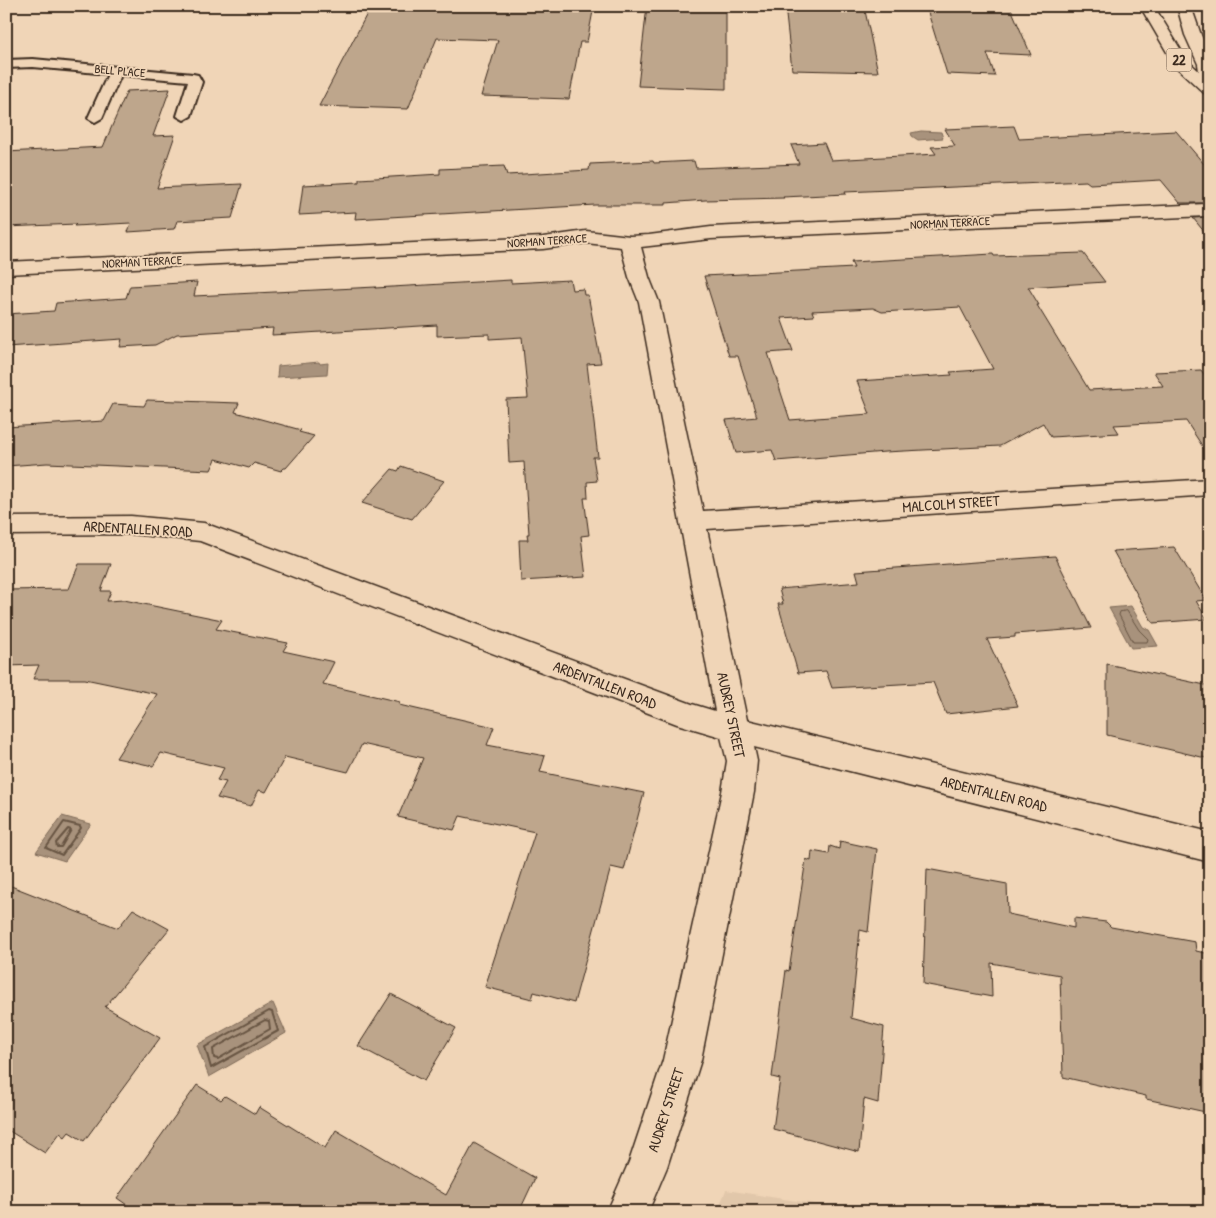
<svg xmlns="http://www.w3.org/2000/svg" width="1216" height="1218" font-family="'Patrick Hand',sans-serif">
	<style>
		.built { fill: #e1c7aa }
		.water { fill: #a8927b; stroke: #7c6856 }
		.lines { fill: none; stroke-linecap: round; stroke-linejoin: round }
		.shore-far1 { stroke: #675443; stroke-width: 1 }
		.shore { stroke: #675443; stroke-width: 2 }
		.building { fill: #bea68c; stroke: #3b2a1e; fill-rule: evenodd }
		.service-casing { stroke: #3b2a1e; stroke-width: 4 }
		.minor-casing { stroke: #3b2a1e; stroke-width: 3 }
		.primary-casing { stroke: #3b2a1e; stroke-width: 3 }
		.service { fill: #f0d5b7; fill-rule: evenodd }
		.minor { fill: #f0d5b7; fill-rule: evenodd }
		.primary { fill: #f0d5b7; fill-rule: evenodd }
		.labels { text-anchor: middle; stroke-width: 4; stroke-linejoin: round; paint-order: stroke }
		.far-street-label { font-size: 12px; fill: #3b2a1e; stroke: #f0d5b7 }
		.shield { fill: #f0d5b7; stroke: #715d4c; stroke-width: 1 }
		.shield-label { font-size: 14px; font-weight: bold; fill: #3b2a1e }
		.street-label { font-size: 15px; fill: #3b2a1e; stroke: #f0d5b7 }
	</style>
	<rect width="100%" height="100%" fill="#f0d5b7"/>
	<filter id="ink" filterUnits="userSpaceOnUse"><feTurbulence type="fractalNoise" baseFrequency=".02" numOctaves="2"/><feDisplacementMap in="SourceGraphic" scale="10" xChannelSelector="R" yChannelSelector="G"/><feConvolveMatrix kernelMatrix="1 2 1 2 8 2 1 2 1" color-interpolation-filters="sRGB"/></filter>
	<g filter="url(#ink)">
		<!-- built -->
		<path class="built" d="M 726,1190 L 868,1212 L 717,1212 Z"/>
		<!-- water -->
		<g class="water">
			<path d="M 921,131 L 941,132 L 943,138 L 918,140 L 912,136 L 911,133 Z"/>
			<path d="M 319,362 L 320,364 L 328,363 L 327,374 L 277,377 L 278,366 Z"/>
			<path d="M 1131,606 L 1143,627 L 1149,630 L 1158,646 L 1131,648 L 1109,608 Z"/>
			<path d="M 62,816 L 91,824 L 65,861 L 36,852 Z"/>
			<path d="M 273,1003 L 286,1033 L 209,1077 L 197,1045 Z"/>
		</g>
		<g class="lines">
			<!-- shore-far1 -->
			<path class="shore-far1" d="M 1127,611 L 1139,630 L 1148,639 L 1147,642 L 1133,642 L 1119,615 L 1120,612 Z"/>
			<!-- shore -->
			<g class="shore">
				<path d="M 64,822 L 80,826 L 81,828 L 62,855 L 46,848 Z"/>
				<path d="M 68,829 L 71,830 L 61,847 L 57,847 L 56,843 Z"/>
				<path d="M 269,1011 L 272,1012 L 278,1031 L 211,1068 L 205,1047 Z"/>
				<path d="M 265,1020 L 269,1021 L 270,1029 L 218,1059 L 214,1058 L 213,1049 Z"/>
			</g>
		</g>
		<!-- building -->
		<g class="building">
			<path d="M 371,6 L 594,6 L 587,42 L 580,42 L 569,99 L 481,96 L 498,40 L 437,38 L 408,109 L 319,106 Z"/>
			<path d="M 647,6 L 726,6 L 726,89 L 638,86 Z"/>
			<path d="M 785,6 L 864,6 L 878,72 L 792,70 Z"/>
			<path d="M 926,6 L 1010,6 L 1031,55 L 987,53 L 995,76 L 947,74 Z"/>
			<path d="M 170,89 L 153,136 L 175,135 L 157,188 L 242,184 L 232,218 L 177,221 L 174,229 L 128,232 L 131,223 L 74,226 L 76,224 L 6,227 L 6,152 L 103,147 L 127,91 Z"/>
			<path d="M 1014,126 L 1019,139 L 1176,131 L 1210,171 L 1210,203 L 1180,203 L 1161,180 L 1090,184 L 1086,181 L 845,192 L 846,194 L 783,197 L 784,198 L 705,200 L 666,203 L 666,205 L 595,205 L 355,219 L 356,212 L 299,215 L 303,185 L 359,182 L 359,179 L 440,174 L 440,169 L 504,166 L 507,175 L 589,170 L 590,164 L 653,161 L 654,163 L 694,161 L 696,168 L 799,164 L 791,145 L 824,143 L 831,160 L 936,154 L 931,147 L 955,146 L 945,129 Z"/>
			<path d="M 1210,217 L 1210,239 L 1193,218 Z"/>
			<path d="M 1083,253 L 1105,282 L 1028,287 L 1039,305 L 1037,305 L 1089,390 L 1163,386 L 1154,372 L 1201,370 L 1210,382 L 1210,458 L 1186,421 L 1114,425 L 1119,433 L 1051,437 L 1043,423 L 1000,446 L 885,452 L 776,461 L 772,450 L 736,453 L 726,420 L 757,417 L 738,356 L 729,356 L 704,276 L 854,268 L 851,262 L 993,254 L 994,256 ZM 960,307 L 993,369 L 950,372 L 952,375 L 857,381 L 870,414 L 790,420 L 768,353 L 793,351 L 781,318 L 814,316 L 812,311 L 873,308 L 882,312 Z"/>
			<path d="M 511,280 L 511,283 L 570,280 L 572,290 L 583,289 L 584,295 L 588,295 L 601,363 L 587,364 L 598,457 L 593,457 L 597,481 L 587,482 L 588,498 L 584,498 L 589,535 L 581,536 L 586,577 L 521,581 L 519,540 L 528,540 L 527,534 L 529,534 L 524,462 L 509,463 L 506,399 L 528,398 L 522,337 L 489,339 L 489,334 L 437,336 L 437,325 L 272,335 L 273,328 L 177,334 L 155,345 L 120,347 L 122,339 L 6,347 L 6,314 L 54,311 L 56,303 L 126,298 L 130,286 L 197,282 L 194,296 L 376,287 L 375,288 Z"/>
			<path d="M 147,400 L 239,403 L 235,412 L 301,430 L 299,432 L 314,436 L 286,468 L 284,468 L 281,471 L 254,463 L 249,468 L 216,459 L 211,470 L 47,463 L 6,466 L 6,427 L 104,421 L 113,404 L 144,406 Z"/>
			<path d="M 401,466 L 444,481 L 412,519 L 362,503 L 392,469 L 398,471 Z"/>
			<path d="M 1174,547 L 1206,600 L 1196,601 L 1207,619 L 1153,623 L 1113,551 Z"/>
			<path d="M 1055,556 L 1091,628 L 1015,634 L 1015,637 L 987,639 L 1018,706 L 946,714 L 933,682 L 832,688 L 826,671 L 798,673 L 778,604 L 783,604 L 779,589 L 859,582 L 856,571 Z"/>
			<path d="M 79,564 L 111,564 L 101,591 L 111,591 L 107,601 L 124,600 L 222,620 L 216,629 L 288,643 L 283,651 L 334,662 L 323,684 L 400,702 L 399,705 L 494,727 L 487,745 L 545,756 L 540,772 L 644,793 L 624,870 L 611,867 L 574,1003 L 534,992 L 532,999 L 485,987 L 535,832 L 460,816 L 454,830 L 398,817 L 423,758 L 362,744 L 348,772 L 285,757 L 266,792 L 259,790 L 251,806 L 217,798 L 226,782 L 217,780 L 224,768 L 161,753 L 153,766 L 116,758 L 157,694 L 85,679 L 33,679 L 39,665 L 6,666 L 6,590 L 69,589 Z"/>
			<path d="M 1107,664 L 1210,686 L 1210,759 L 1107,735 Z"/>
			<path d="M 840,841 L 877,849 L 868,932 L 860,930 L 851,1018 L 884,1027 L 878,1103 L 864,1099 L 859,1152 L 773,1129 L 780,1079 L 772,1077 L 786,970 L 789,971 L 806,859 L 811,861 L 812,851 L 829,854 L 830,846 L 839,849 Z"/>
			<path d="M 927,869 L 1007,884 L 1008,914 L 1074,928 L 1074,918 L 1106,922 L 1111,927 L 1195,942 L 1196,951 L 1210,954 L 1210,1113 L 1146,1099 L 1146,1096 L 1063,1077 L 1060,975 L 991,963 L 992,997 L 923,984 Z"/>
			<path d="M 6,884 L 118,928 L 133,909 L 169,929 L 105,1007 L 160,1038 L 84,1141 L 69,1132 L 65,1137 L 60,1133 L 45,1153 L 6,1129 Z"/>
			<path d="M 391,994 L 456,1028 L 424,1081 L 358,1046 Z"/>
			<path d="M 197,1085 L 221,1100 L 225,1096 L 255,1114 L 259,1107 L 325,1148 L 336,1130 L 446,1195 L 474,1143 L 535,1178 L 519,1212 L 137,1212 L 117,1198 Z"/>
		</g>
		<g class="lines">
			<!-- service casing -->
			<g class="service-casing">
				<path id="service" d="M 33,59 L 193,74 L 198,75 L 202,82 L 191,116 L 184,120 L 177,116 L 188,81 L 121,75 L 102,118 L 95,122 L 88,118 L 108,74 L 33,67 L 6,68 L 6,60 Z"/>
			</g>
			<!-- minor casing -->
			<g class="minor-casing">
				<path id="minor" d="M 1206,204 L 1210,205 L 1210,215 L 1206,216 L 711,239 L 641,247 L 649,277 L 659,302 L 703,511 L 1210,479 L 1210,495 L 707,529 L 747,720 L 1210,832 L 1210,862 L 754,747 L 757,761 L 754,792 L 701,1060 L 667,1167 L 648,1212 L 607,1212 L 629,1162 L 663,1060 L 722,792 L 727,761 L 721,737 L 677,724 L 200,541 L 131,534 L 6,535 L 6,517 L 131,516 L 204,523 L 692,704 L 715,711 L 639,302 L 629,277 L 621,247 L 586,243 L 543,249 L 6,274 L 6,262 L 543,237 L 586,231 L 630,236 L 649,235 L 711,227 Z"/>
			</g>
			<!-- primary casing -->
			<g class="primary-casing">
				<path id="primary" d="M 1140,6 L 1154,6 L 1187,60 L 1199,71 L 1198,64 L 1185,35 L 1177,6 L 1191,6 L 1201,35 L 1210,55 L 1210,95 L 1204,93 L 1175,66 Z"/>
			</g>
			<!-- service -->
			<use href="#service" class="service"/>
			<!-- minor -->
			<use href="#minor" class="minor"/>
			<!-- primary -->
			<use href="#primary" class="primary"/>
		</g>
	</g>
	<g class="labels">
		<!-- far-street labels -->
		<g class="far-street-label">
			<text transform="translate(120 71) rotate(5)" y="4">BELL PLACE</text>
			<text transform="translate(950 223) rotate(-3)" y="4">NORMAN TERRACE</text>
			<text transform="translate(547 241) rotate(-4)" y="4">NORMAN TERRACE</text>
			<text transform="translate(142 262) rotate(-3)" y="4">NORMAN TERRACE</text>
		</g>
		<!-- shield labels -->
		<rect class="shield" x="1166.5" y="48.5" width="25" height="23" rx="4"/>
		<g class="shield-label">
			<text x="1179" y="65">22</text>
		</g>
		<!-- street labels -->
		<g class="street-label">
			<text transform="translate(951 504) rotate(-4)" y="5">MALCOLM STREET</text>
			<text transform="translate(138 529) rotate(3)" y="5">ARDENTALLEN ROAD</text>
			<text transform="translate(605 685) rotate(21)" y="5">ARDENTALLEN ROAD</text>
			<text transform="translate(731 715) rotate(78)" y="5">AUDREY STREET</text>
			<text transform="translate(994 794) rotate(14)" y="5">ARDENTALLEN ROAD</text>
			<text transform="translate(666 1110) rotate(-72)" y="5">AUDREY STREET</text>
		</g>
	</g>
	<!-- margin -->
	<rect width="1216" height="1218" fill="none" stroke="#f0d5b7" stroke-width="25"/>
	<rect x="12" y="12" width="1191" height="1193" fill="none" stroke="#3b2a1e" stroke-width="2" filter="url(#ink)"/>
</svg>
